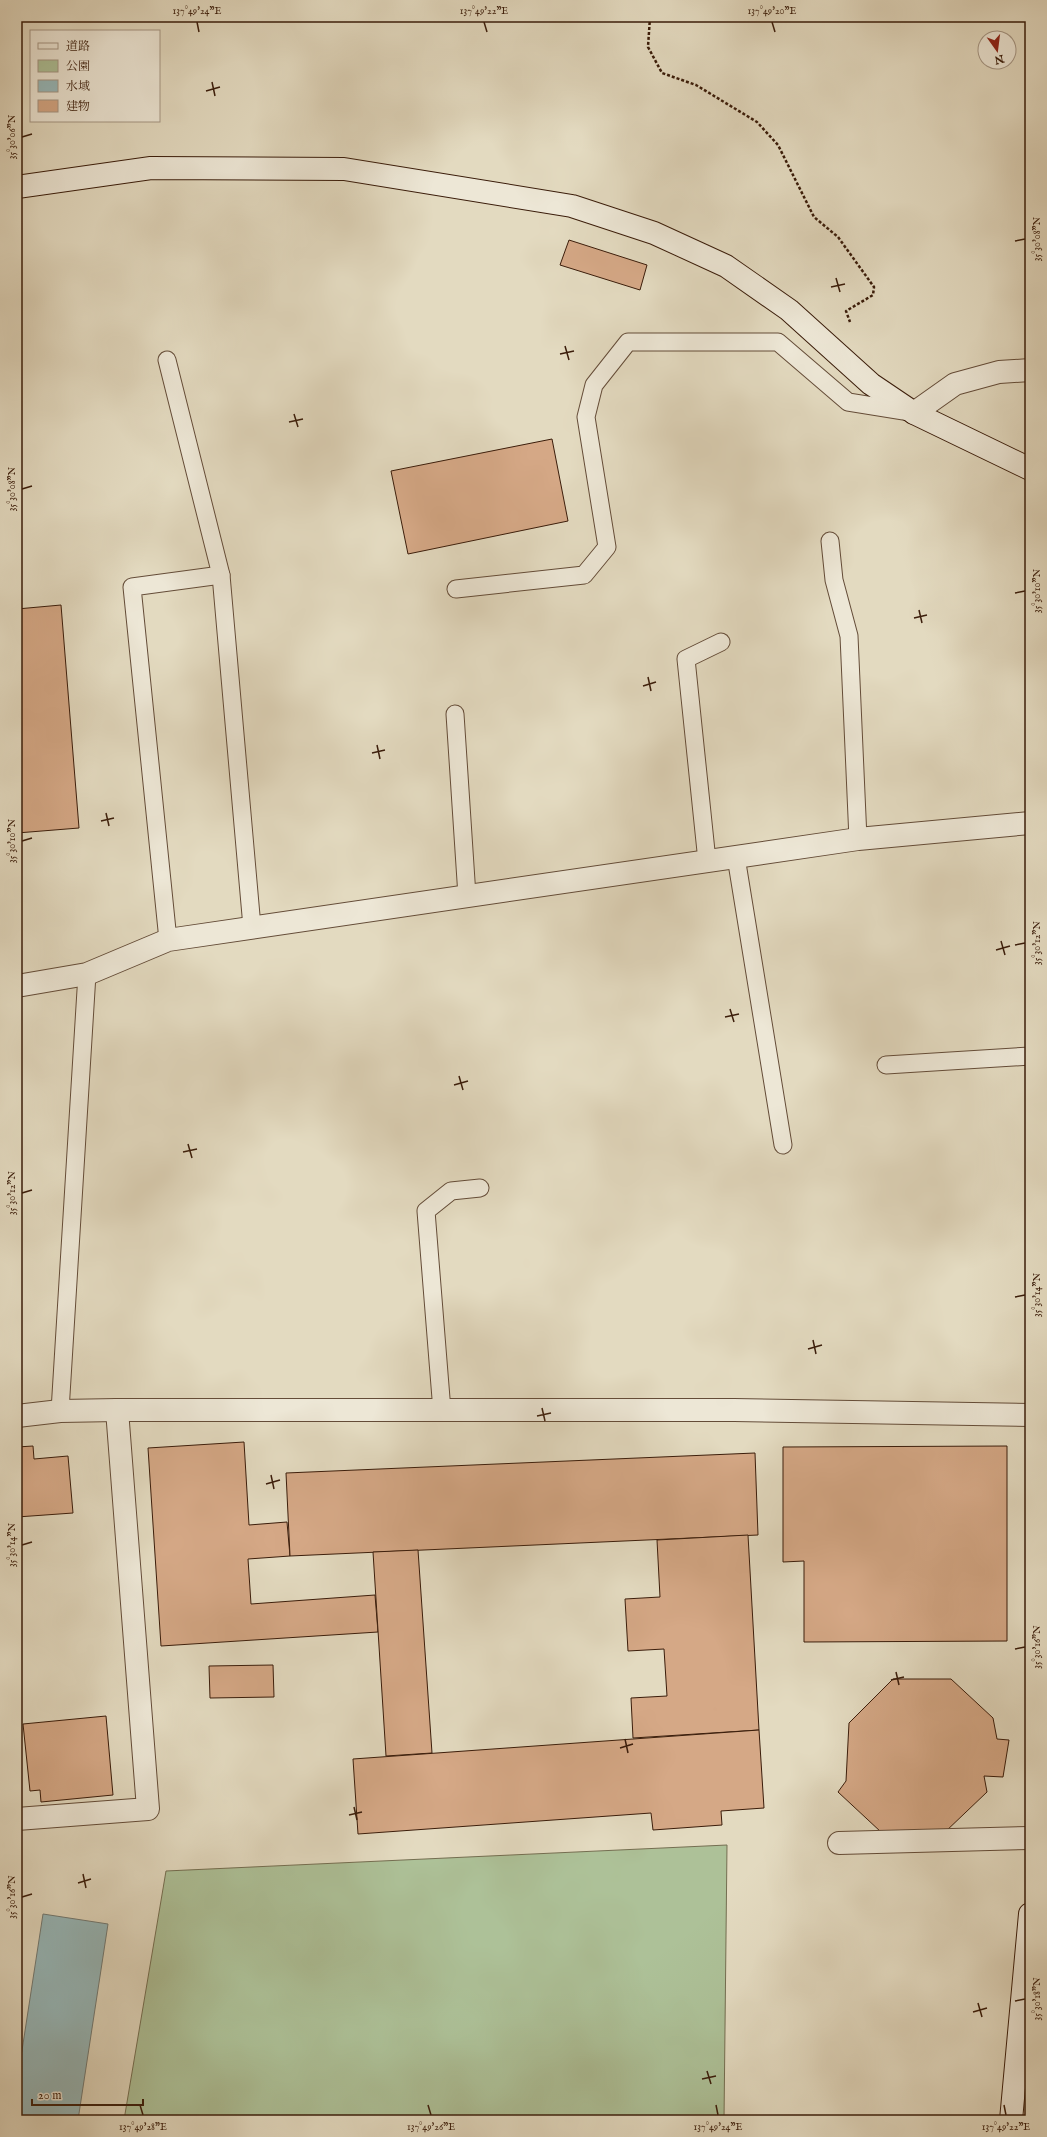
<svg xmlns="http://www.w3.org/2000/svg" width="1047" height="2137" font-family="'IM FELL English','Noto Serif JP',serif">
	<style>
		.green { fill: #adc198; stroke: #746e51 }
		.water { fill: #97b9bb; stroke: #727a74 }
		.building { fill: #d5a886; stroke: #3a1c0a }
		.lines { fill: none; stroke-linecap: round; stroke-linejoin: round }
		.lane-casing { stroke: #644c38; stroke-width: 19 }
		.street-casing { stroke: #644c38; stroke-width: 24 }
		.secondary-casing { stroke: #3a1c0a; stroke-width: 24 }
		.path { stroke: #3a1c0a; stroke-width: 2.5; stroke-dasharray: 3 2; stroke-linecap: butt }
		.lane { stroke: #ede7d6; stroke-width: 17 }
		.street { stroke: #ede7d6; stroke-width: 22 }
		.secondary { stroke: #ede7d6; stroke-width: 22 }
		.ticks { fill: none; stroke: #3a1c0a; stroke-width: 1.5 }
		.neatline { fill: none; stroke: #3a1c0a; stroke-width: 1.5 }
		.ticks-label { font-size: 10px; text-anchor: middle; fill: #3a1c0a }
	</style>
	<rect width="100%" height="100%" fill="#e3dac0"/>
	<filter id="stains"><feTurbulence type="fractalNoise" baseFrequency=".005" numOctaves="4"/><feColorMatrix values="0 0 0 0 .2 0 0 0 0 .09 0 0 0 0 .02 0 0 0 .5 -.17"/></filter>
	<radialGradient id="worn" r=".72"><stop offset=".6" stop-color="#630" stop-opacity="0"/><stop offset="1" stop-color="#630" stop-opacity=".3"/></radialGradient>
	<!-- green -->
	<path class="green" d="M 727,1845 L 724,2120 L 124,2120 L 166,1871 Z"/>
	<!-- water -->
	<path class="water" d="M 43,1914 L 108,1924 L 78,2120 L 17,2120 L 17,2083 Z"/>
	<!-- building -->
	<g class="building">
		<path d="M 569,240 L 647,265 L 640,290 L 560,265 Z"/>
		<path d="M 552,439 L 568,521 L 408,554 L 391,471 Z"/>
		<path d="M 61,605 L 79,828 L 17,833 L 17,609 Z"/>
		<path d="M 244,1442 L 249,1525 L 287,1522 L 290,1556 L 248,1559 L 251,1604 L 375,1595 L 378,1632 L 161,1646 L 148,1448 Z"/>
		<path d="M 33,1446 L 34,1459 L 68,1456 L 73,1513 L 17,1517 L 17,1447 Z"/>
		<path d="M 1007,1446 L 1007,1641 L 804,1642 L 804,1561 L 783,1562 L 783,1447 Z"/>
		<path d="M 755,1453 L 758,1535 L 290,1556 L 286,1473 Z"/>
		<path d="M 748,1535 L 759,1730 L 633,1738 L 631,1698 L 667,1696 L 664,1649 L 628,1651 L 625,1599 L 660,1597 L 657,1540 Z"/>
		<path d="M 418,1550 L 432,1753 L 386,1756 L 373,1552 Z"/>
		<path d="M 273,1665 L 274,1697 L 210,1698 L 209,1666 Z"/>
		<path d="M 893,1679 L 951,1679 L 993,1718 L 997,1739 L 1009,1740 L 1003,1777 L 984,1776 L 987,1792 L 944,1833 L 881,1832 L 838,1792 L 846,1781 L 849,1723 Z"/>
		<path d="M 106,1716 L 113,1795 L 41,1802 L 40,1790 L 30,1791 L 23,1724 Z"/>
		<path d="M 759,1730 L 764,1808 L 721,1811 L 722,1825 L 653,1830 L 651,1813 L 358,1834 L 353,1759 Z"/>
	</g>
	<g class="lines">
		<!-- lane casing -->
		<g class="lane-casing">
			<g id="lane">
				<path d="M 167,360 L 221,575 L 252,927"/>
				<path d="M 830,541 L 834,580 L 849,636 L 858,839"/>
				<path d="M 456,589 L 584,575 L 607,547 L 586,417 L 594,385 L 628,342 L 778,342 L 848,402 L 910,412"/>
				<path d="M 455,714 L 467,896"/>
				<path d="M 736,857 L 783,1145"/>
				<path d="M 707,861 L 686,659 L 721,642"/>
				<path d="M 168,940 L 132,587 L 221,575"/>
				<path d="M 886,1065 L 1030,1056"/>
				<path d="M 60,1411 L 87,974"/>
				<path d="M 442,1411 L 426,1211 L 451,1191 L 480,1188"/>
			</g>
		</g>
		<!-- street casing -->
		<g class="street-casing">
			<g id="street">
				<path d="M 914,413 L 955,384 L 999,372 L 1030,370"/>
				<path d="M 17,986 L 87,974 L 168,940 L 858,839 L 1030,823"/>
				<path d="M 17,1416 L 60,1411 L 117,1410 L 734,1410 L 1030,1415"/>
				<path d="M 17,1819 L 148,1809 L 117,1410"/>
				<path d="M 839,1843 L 1030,1838"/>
			</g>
		</g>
		<!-- secondary casing -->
		<g class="secondary-casing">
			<g id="secondary">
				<path d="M 17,187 L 151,168 L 344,169 L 572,206 L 654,233 L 726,266 L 789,310 L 871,384 L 914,413 L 1030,469"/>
				<path d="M 1011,2120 L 1030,1914"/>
			</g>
		</g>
		<!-- path -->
		<path class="path" d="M 650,17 L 648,47 L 662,73 L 696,85 L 757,122 L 778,145 L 814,217 L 838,237 L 874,287 L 873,295 L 846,311 L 850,322"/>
		<!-- lane -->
		<use href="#lane" class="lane"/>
		<!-- street -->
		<use href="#street" class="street"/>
		<!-- secondary -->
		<use href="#secondary" class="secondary"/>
	</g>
	<!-- ticks -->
	<path class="ticks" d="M 197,22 L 199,32M 484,22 L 487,32M 772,22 L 775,32M 212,82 L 215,96M 206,91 L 220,87M 22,137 L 32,134M 1015,241 L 1025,239M 836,278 L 840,292M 831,287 L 845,284M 565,346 L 569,360M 560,354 L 574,351M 294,414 L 298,427M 289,422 L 303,419M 22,489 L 32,486M 1015,593 L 1025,591M 919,610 L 922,623M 914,618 L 927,615M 648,677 L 651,691M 643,686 L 656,682M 377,745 L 380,759M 372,753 L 385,750M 106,813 L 109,826M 101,821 L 114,818M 22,841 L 32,838M 1001,941 L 1005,955M 1015,945 L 1025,943M 996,950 L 1010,946M 730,1009 L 734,1022M 725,1017 L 739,1014M 459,1076 L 463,1090M 454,1085 L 468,1081M 188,1144 L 192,1158M 183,1152 L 197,1149M 22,1193 L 32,1190M 1015,1297 L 1025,1295M 813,1340 L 816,1354M 808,1349 L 822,1345M 542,1408 L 545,1421M 537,1416 L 551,1413M 271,1475 L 274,1489M 266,1484 L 280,1480M 22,1545 L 32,1542M 1015,1649 L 1025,1647M 896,1672 L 899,1685M 891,1680 L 904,1677M 625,1739 L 628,1753M 620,1748 L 633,1744M 354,1807 L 357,1820M 349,1815 L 362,1812M 83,1874 L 86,1888M 78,1883 L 91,1879M 22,1897 L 32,1894M 1015,2001 L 1025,1999M 978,2003 L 982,2017M 973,2012 L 987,2008M 707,2071 L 711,2084M 702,2079 L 716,2076M 140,2105 L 143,2115M 428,2105 L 431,2115M 716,2105 L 718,2115M 1004,2105 L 1006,2115"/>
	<!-- margin -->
	<rect width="1047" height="2137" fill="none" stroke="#e3dac0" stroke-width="44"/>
	<!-- legend -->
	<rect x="30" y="30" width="130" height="92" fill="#ede7d6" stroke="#a59684"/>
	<rect x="38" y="43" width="20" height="6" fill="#ede7d6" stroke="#a59684"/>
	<text x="66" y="50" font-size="12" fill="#3a1c0a">道路</text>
	<rect x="38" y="60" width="20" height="12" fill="#adc198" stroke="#a59684"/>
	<text x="66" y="70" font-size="12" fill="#3a1c0a">公園</text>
	<rect x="38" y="80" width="20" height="12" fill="#97b9bb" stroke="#a59684"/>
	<text x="66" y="90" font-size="12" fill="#3a1c0a">水域</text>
	<rect x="38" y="100" width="20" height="12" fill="#d5a886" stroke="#a59684"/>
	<text x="66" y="110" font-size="12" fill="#3a1c0a">建物</text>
	<!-- north arrow -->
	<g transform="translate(997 50) rotate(166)"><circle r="19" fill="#ede7d6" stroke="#a59684"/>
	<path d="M0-3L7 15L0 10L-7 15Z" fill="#8f2418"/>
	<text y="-6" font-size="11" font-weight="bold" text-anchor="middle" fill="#3a1c0a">N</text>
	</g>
	<!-- scale -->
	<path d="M32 2099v6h111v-6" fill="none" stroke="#3a1c0a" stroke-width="2"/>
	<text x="38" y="2099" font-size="12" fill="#3a1c0a" stroke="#ede7d6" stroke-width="3" paint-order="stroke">20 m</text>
	<rect x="22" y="22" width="1003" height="2093" class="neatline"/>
	<g class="ticks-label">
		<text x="197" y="14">137°49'24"E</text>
		<text x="484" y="14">137°49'22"E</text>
		<text x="772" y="14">137°49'20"E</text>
		<text transform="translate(11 137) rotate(-90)" y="4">35°30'06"N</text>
		<text transform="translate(1036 239) rotate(-90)" y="4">35°30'08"N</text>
		<text transform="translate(11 489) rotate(-90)" y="4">35°30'08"N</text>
		<text transform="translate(1036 591) rotate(-90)" y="4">35°30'10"N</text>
		<text transform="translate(11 841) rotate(-90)" y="4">35°30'10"N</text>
		<text transform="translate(1036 943) rotate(-90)" y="4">35°30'12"N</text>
		<text transform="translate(11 1193) rotate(-90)" y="4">35°30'12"N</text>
		<text transform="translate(1036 1295) rotate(-90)" y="4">35°30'14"N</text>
		<text transform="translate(11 1545) rotate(-90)" y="4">35°30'14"N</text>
		<text transform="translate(1036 1647) rotate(-90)" y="4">35°30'16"N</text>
		<text transform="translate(11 1897) rotate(-90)" y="4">35°30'16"N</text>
		<text transform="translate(1036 1999) rotate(-90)" y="4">35°30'18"N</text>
		<text x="143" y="2130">137°49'28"E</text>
		<text x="431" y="2130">137°49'26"E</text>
		<text x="718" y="2130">137°49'24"E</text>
		<text x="1006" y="2130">137°49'22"E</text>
	</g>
	<rect width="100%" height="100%" filter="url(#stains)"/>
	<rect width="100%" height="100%" fill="url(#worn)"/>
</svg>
